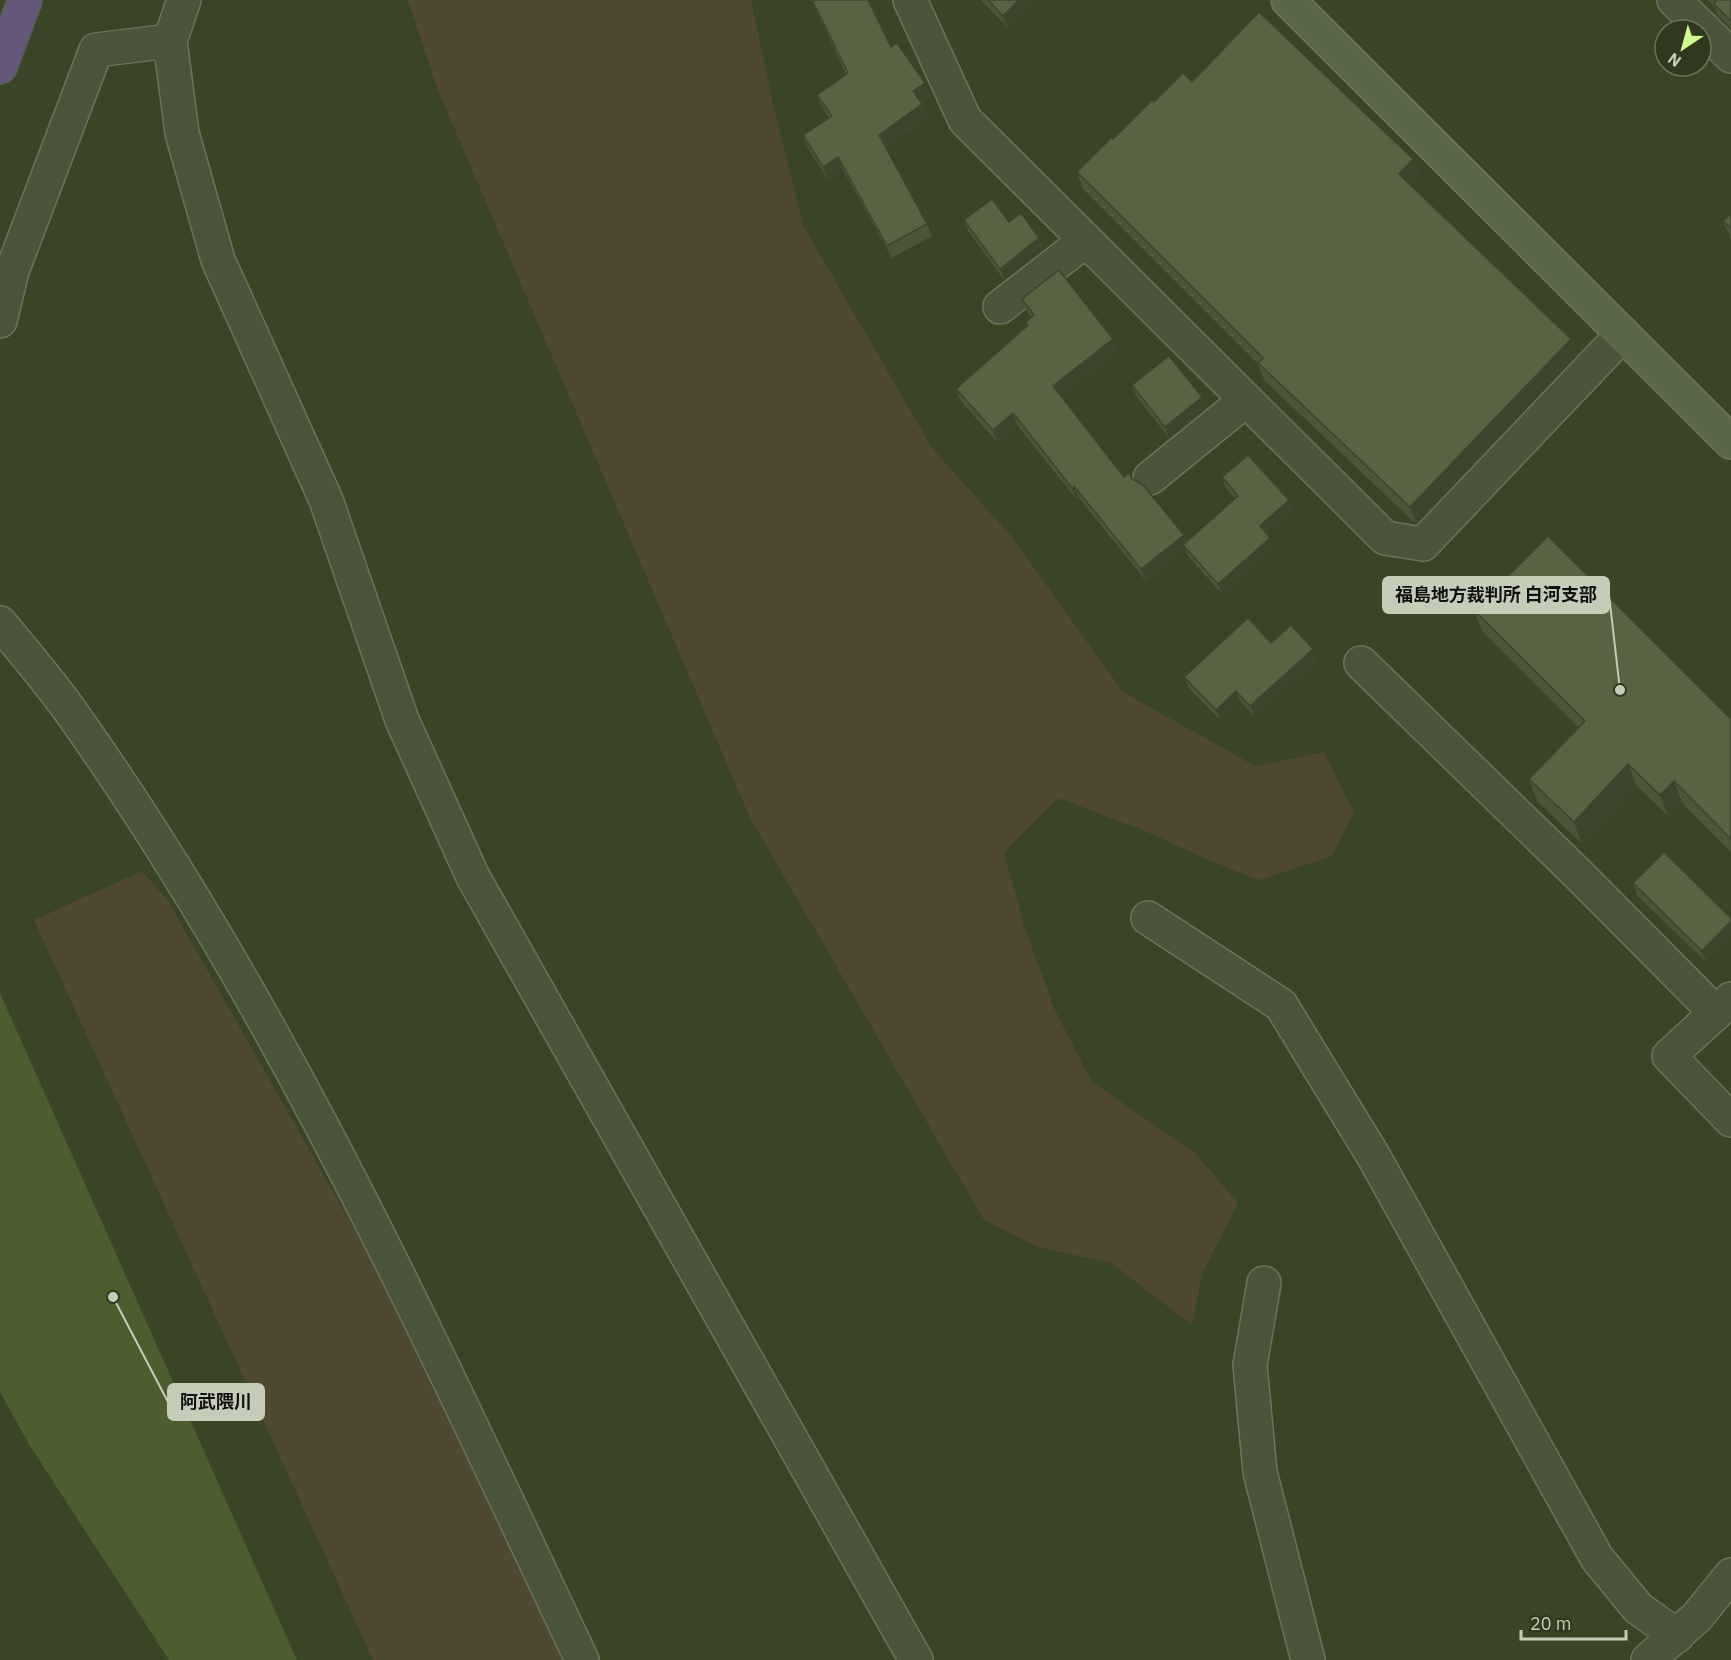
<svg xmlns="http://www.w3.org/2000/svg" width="1731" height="1660" font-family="'IBM Plex Sans','Noto Sans JP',sans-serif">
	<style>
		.green { fill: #504832 }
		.water { fill: #4c5d2e }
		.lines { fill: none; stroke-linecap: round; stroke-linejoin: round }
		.street-casing { stroke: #6b745d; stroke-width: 36 }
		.secondary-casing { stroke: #6b745d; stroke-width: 36 }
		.highway-casing { stroke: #586149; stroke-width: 36 }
		.street { stroke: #4b543c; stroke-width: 33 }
		.secondary { stroke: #5b674a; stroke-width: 33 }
		.highway { stroke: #65587a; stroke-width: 33 }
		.wall { fill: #4c553a }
		.shaded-wall { fill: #3e452f }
		.building { fill: #586343; stroke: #3e452f; stroke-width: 1.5 }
		.leader { fill: none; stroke: #c5cdb9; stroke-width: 2 }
		.callout-dot { fill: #c5cdb9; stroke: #303920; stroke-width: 2 }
		.callout { fill: #c5cdb9; stroke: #c5cdb9; stroke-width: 2 }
		.callout-label { font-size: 18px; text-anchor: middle; font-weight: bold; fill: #111 }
	</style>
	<rect width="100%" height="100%" fill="#3a4427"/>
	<!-- green -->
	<g class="green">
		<path d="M 408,0 L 751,0 L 773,104 L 803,225 L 932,448 L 1012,537 L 1123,692 L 1255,766 L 1324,752 L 1354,813 L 1332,856 L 1259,880 L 1206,859 L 1143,830 L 1058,798 L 1004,852 L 1024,925 L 1054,1008 L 1091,1081 L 1196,1154 L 1238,1203 L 1202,1274 L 1192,1325 L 1111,1263 L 1038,1247 L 984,1220 L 750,818 L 437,88 Z"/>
		<path d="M 142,871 L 167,899 L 401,1312 L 568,1660 L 373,1660 L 34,920 Z"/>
	</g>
	<!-- water -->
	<path class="water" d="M 0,993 L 297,1660 L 169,1660 L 30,1446 L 0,1392 Z"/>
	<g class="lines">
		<!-- street casing -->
		<g class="street-casing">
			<g id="street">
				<path d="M 184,0 L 170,41 L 182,133 L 218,260 L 326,500 L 402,720 L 473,877 L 916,1660"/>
				<path d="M 910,0 L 965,120 L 1385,538 L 1423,544 L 1623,334"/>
				<path d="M 1674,0 L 1731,56"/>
				<path d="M 1000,307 L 1085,241"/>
				<path d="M 0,321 L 12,271 L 96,50 L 170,41"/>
				<path d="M 1150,478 L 1246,400"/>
				<path d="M 0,623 C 24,652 49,681 71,712 C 280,1006 428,1335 582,1660"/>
				<path d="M 1361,663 L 1580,876 L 1716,1013"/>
				<path d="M 1148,918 L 1281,1005 L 1374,1157 L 1597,1558 L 1638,1608 L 1677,1636"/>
				<path d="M 1731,999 L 1669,1056 L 1731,1120"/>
				<path d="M 1264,1283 L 1250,1365 L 1260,1472 L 1308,1660"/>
				<path d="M 1648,1660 L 1697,1617 L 1731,1575"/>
			</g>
		</g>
		<!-- secondary casing -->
		<g class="secondary-casing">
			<path id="secondary" d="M 1288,0 L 1731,442"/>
		</g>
		<!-- highway casing -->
		<g class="highway-casing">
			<path id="highway" d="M 0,67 L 25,0"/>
		</g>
		<!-- street -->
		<use href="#street" class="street"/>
		<!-- secondary -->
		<use href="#secondary" class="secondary"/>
		<!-- highway -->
		<use href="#highway" class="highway"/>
	</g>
	<!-- wall -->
	<g class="wall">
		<path d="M 811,0 L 868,0 L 891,47 L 925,83 L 929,96 L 921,102 L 927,117 L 885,147 L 927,224 L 932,236 L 892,258 L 843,170 L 828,180 L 808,148 L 803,135 L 829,118 L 822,107 L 817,95 L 846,74 Z"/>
		<path d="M 981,0 L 1034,0 L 1007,27 Z"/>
		<path d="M 1708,0 L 1731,0 L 1731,28 L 1718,15 L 1715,7 Z"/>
		<path d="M 1192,82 L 1413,159 L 1419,176 L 1411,185 L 1571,339 L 1577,355 L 1416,524 L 1264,380 L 1258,364 L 1083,189 L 1077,172 L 1154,102 Z"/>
		<path d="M 1731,214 L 1731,240 L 1723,221 Z"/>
		<path d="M 964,220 L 1009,222 L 1039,238 L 1043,250 L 1004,280 L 968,231 Z"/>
		<path d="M 1022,299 L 1117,351 L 1060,395 L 1124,477 L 1132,479 L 1184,535 L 1187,542 L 1235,499 L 1225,487 L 1222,477 L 1293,510 L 1266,533 L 1270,538 L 1274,548 L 1222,594 L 1187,555 L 1185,549 L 1146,581 L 1078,497 L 1076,499 L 1017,425 L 997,442 L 960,400 L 956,389 L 1027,326 L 1026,322 L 1031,317 L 1026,310 Z"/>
		<path d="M 1132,385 L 1202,397 L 1206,408 L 1169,438 L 1136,396 Z"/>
		<path d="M 1474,610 L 1731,719 L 1731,852 L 1682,803 L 1668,816 L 1636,785 L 1581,843 L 1537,801 L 1529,779 L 1579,728 L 1482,631 Z"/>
		<path d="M 1271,643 L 1313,649 L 1317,660 L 1254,716 L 1240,701 L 1220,720 L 1188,687 L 1184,677 Z"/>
		<path d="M 1633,883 L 1731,918 L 1706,962 L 1637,895 Z"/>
	</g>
	<!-- shaded-wall -->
	<g class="shaded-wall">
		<path d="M 1019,0 L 1034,0 L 1007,27 L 1003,16 Z"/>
		<path d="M 925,83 L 929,96 L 918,104 L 913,91 Z"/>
		<path d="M 922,104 L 927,117 L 883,148 L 879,135 Z"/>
		<path d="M 838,157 L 843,170 L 828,180 L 823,167 Z"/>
		<path d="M 1413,159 L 1419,176 L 1405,191 L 1399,174 Z"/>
		<path d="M 1039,238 L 1043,250 L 1004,280 L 1000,269 Z"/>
		<path d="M 1113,339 L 1117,351 L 1057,397 L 1053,386 Z"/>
		<path d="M 1571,339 L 1577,355 L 1416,524 L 1410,507 Z"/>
		<path d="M 1202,397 L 1206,408 L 1169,438 L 1165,427 Z"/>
		<path d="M 1013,413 L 1017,425 L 997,442 L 993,430 Z"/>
		<path d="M 1074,486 L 1078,497 L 1076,499 L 1072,488 Z"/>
		<path d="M 1289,500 L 1293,510 L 1264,536 L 1260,526 Z"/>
		<path d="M 1184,535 L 1188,546 L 1183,545 L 1185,549 L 1146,581 L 1141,569 Z"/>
		<path d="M 1270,538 L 1274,548 L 1222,594 L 1218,584 Z"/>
		<path d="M 1313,649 L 1317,660 L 1254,716 L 1250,706 Z"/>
		<path d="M 1236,691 L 1240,701 L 1220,720 L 1216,710 Z"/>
		<path d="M 1628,764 L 1636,785 L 1581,843 L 1574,822 Z"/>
		<path d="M 1674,781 L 1682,803 L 1668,816 L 1660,795 Z"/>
		<path d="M 1731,921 L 1731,936 L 1706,962 L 1702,951 Z"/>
	</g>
	<!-- building -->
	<g class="building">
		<path d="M 812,0 L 868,0 L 891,47 L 897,43 L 925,83 L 913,91 L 922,104 L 879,135 L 927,224 L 887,246 L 838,157 L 823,167 L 803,135 L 832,116 L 817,95 L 848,73 Z"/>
		<path d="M 988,0 L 1019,0 L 1003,16 Z"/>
		<path d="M 1715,0 L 1731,0 L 1731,21 L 1714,4 L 1716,1 Z"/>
		<path d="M 1259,12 L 1413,159 L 1399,174 L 1571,339 L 1410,507 L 1258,363 L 1263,358 L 1077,172 L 1112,137 L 1113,139 L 1152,100 L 1154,102 L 1183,73 L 1192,82 Z"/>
		<path d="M 992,199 L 1009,222 L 1021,213 L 1039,238 L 1000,269 L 964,220 Z"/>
		<path d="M 1731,214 L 1731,228 L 1723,221 Z"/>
		<path d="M 1059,270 L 1113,339 L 1053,386 L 1124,477 L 1129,473 L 1132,479 L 1143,485 L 1184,535 L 1141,569 L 1074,486 L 1072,488 L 1013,413 L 993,430 L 956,389 L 1028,325 L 1026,322 L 1034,315 L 1022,299 Z"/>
		<path d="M 1169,356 L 1202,397 L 1165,427 L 1132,385 Z"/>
		<path d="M 1248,455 L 1289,500 L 1260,526 L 1270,538 L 1218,584 L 1183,545 L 1238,496 L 1222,477 Z"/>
		<path d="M 1548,536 L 1731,719 L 1731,839 L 1674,781 L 1660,795 L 1628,764 L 1574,822 L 1529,779 L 1585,721 L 1474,610 Z"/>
		<path d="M 1248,618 L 1271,643 L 1291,625 L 1313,649 L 1250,706 L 1236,691 L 1216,710 L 1184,677 Z"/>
		<path d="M 1664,852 L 1731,918 L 1731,921 L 1702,951 L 1633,883 Z"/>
	</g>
	<!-- callouts -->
	<path class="leader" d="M1620 690L1609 595M113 1297L168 1402"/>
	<g class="callout-dot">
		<circle cx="1620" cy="690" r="6"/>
		<circle cx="113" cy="1297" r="6"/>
	</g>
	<g class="callout">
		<rect x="1383" y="577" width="226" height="36" rx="6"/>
		<rect x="168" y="1384" width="96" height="36" rx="6"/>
	</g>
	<g class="callout-label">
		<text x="1496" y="601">福島地方裁判所 白河支部</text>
		<text x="216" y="1408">阿武隈川</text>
	</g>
	<!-- north arrow -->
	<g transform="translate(1683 48) rotate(216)"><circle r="28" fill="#303920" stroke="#6c745d" stroke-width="1.5"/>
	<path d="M0-4.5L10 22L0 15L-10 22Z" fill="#d1fa91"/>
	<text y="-9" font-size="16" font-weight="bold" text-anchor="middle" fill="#c5cdb9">N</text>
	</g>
	<!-- scale -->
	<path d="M1521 1630v9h105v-9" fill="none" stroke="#c5cdb9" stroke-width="3"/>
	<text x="1530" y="1630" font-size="18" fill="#c5cdb9" stroke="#303920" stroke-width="4.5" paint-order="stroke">20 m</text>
</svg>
